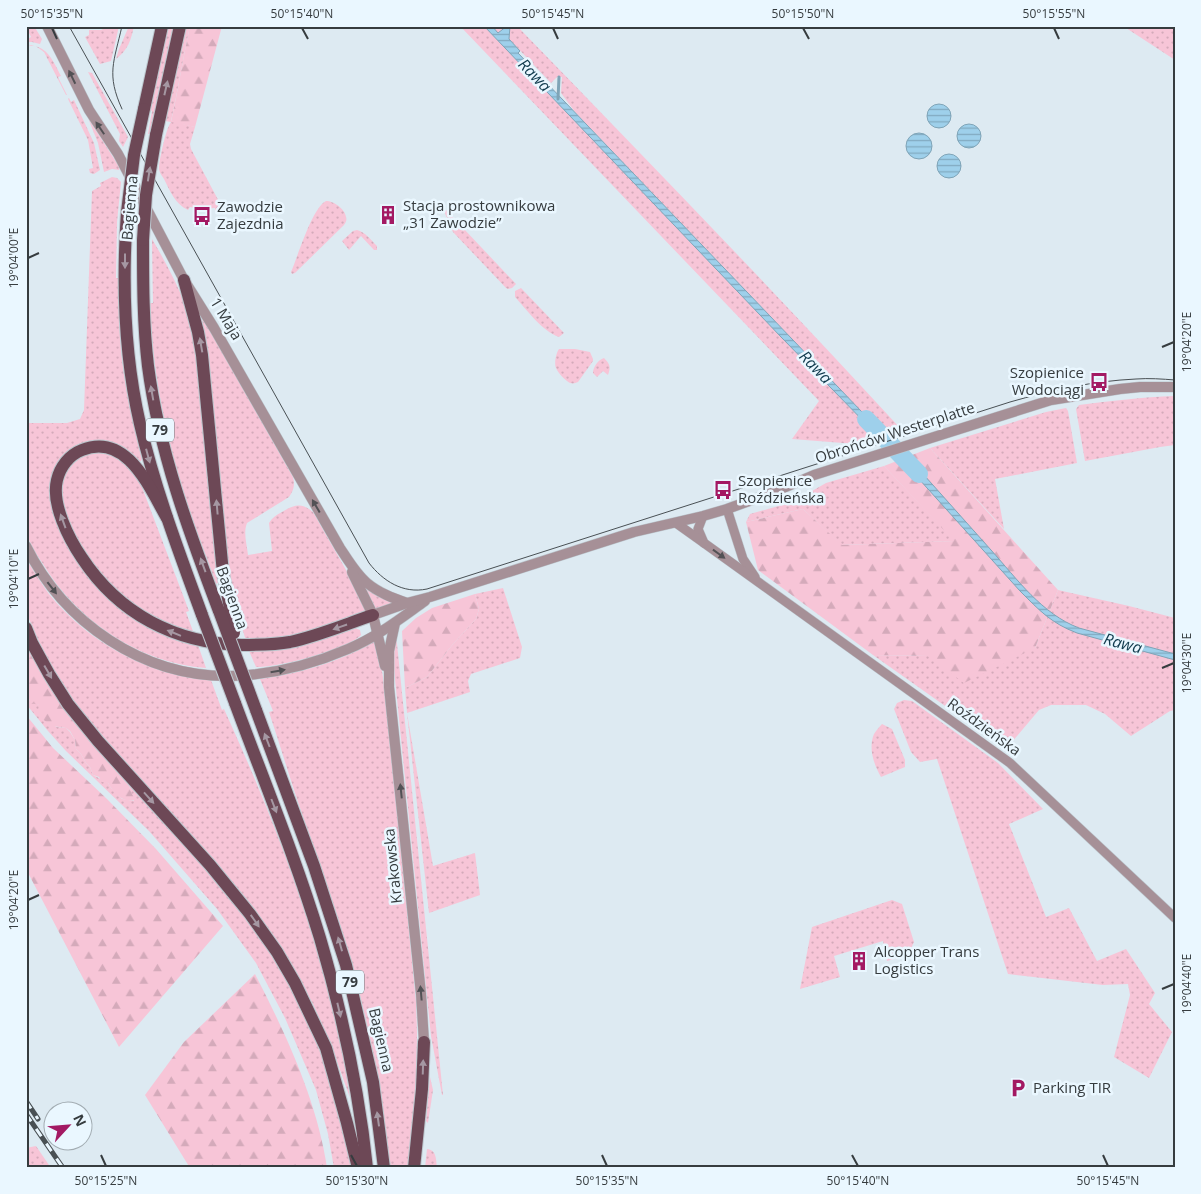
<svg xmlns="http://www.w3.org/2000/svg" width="1201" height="1194" font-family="'Open Sans',sans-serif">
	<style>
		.green { fill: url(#green-dots) }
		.forest { fill: url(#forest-firs) }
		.water { fill: url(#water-rules); stroke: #7fa4b7 }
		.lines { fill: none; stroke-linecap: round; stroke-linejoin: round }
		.stream { stroke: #7fa4b7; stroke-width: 3 }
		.river { stroke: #9ed0eb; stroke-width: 18 }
		.minor-casing { stroke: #bcc7ce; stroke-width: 10 }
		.tertiary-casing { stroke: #bcc7ce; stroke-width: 11 }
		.primary-casing { stroke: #bcc7ce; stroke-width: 14 }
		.minor { stroke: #a69097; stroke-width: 9 }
		.tertiary { stroke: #a69097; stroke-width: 10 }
		.primary { stroke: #6d4856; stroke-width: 12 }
		.tram { stroke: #495054; stroke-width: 1 }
		.rail-casing { stroke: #495054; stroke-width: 5 }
		.rail { stroke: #eaf7ff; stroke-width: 3; stroke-dasharray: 9; stroke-linecap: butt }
		.primary-bridge-casing { stroke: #bcc7ce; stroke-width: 14; stroke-linecap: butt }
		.primary-bridge { stroke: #6d4856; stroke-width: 12 }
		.oneway { fill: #525155 }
		.oneway2 { fill: #a597a2 }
		.ticks { fill: none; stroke: #363c3f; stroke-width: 2 }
		.labels { text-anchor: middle; stroke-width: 5; stroke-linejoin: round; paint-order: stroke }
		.shield { fill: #eaf7ff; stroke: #6c7479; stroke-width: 1 }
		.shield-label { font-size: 14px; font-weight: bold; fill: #363c3f }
		.poi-label { font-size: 15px; fill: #363c3f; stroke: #eaf7ff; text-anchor: start }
		.street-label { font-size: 15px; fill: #363c3f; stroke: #eaf7ff }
		.water-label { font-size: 16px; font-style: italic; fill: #103a4d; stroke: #eaf7ff }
		.neatline { fill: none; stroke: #363c3f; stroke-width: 2 }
		.ticks-label { font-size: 12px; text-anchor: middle; fill: #363c3f }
	</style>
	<defs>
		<pattern id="green-dots" width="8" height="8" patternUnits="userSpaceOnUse" patternTransform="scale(1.25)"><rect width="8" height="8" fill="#f7c5d7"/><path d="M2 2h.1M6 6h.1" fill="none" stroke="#d4aaba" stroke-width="1.8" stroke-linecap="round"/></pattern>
		<pattern id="forest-firs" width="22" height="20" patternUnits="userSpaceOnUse" patternTransform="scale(1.25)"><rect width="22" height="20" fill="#f7c5d7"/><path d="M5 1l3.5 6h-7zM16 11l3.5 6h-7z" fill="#d4aaba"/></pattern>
		<pattern id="water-rules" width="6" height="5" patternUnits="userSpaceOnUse" patternTransform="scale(1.25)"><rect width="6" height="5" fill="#9ed0eb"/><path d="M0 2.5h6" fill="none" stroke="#82aac0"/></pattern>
	</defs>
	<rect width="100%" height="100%" fill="#ddeaf2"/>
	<!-- green -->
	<g class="green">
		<path d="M 32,26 L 34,26 L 42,39 L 40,44 L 32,42 L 26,42 L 26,40 L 31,37 L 27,29 Z"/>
		<path d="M 110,26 L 119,26 L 111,61 L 100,64 L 85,37 L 89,35 L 89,30 L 101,30 Z"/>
		<path d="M 129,26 L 134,26 C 131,40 128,50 116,59 L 119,49 Z"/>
		<path d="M 168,26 L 173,26 L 150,134 L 148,134 L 152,111 L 150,110 Z"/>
		<path d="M 186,26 L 190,26 C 183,58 178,90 171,121 L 195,127 L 190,144 L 191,149 L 223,209 L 215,212 L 215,208 L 199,209 L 190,207 L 188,210 C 175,204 170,191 164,179 C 162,176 159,172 159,168 C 159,161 166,128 171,122 L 165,121 Z"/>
		<path d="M 460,26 L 484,26 L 781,337 L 878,436 L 856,444 L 792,439 L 819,401 Z"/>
		<path d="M 492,26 L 517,26 C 646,159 775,292 900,428 L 884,435 L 575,112 L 561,93 L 562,77 L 557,77 L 551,83 L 509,39 L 510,26 L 507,26 L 498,33 Z"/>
		<path d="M 1123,26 L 1175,26 L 1175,60 Z"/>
		<path d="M 31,45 L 27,46 C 47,44 53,61 61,76 L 58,77 L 67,95 L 66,95 L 44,52 L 37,47 Z"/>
		<path d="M 88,72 L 92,73 L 128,137 L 123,147 L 119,141 L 120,134 Z"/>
		<path d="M 69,98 L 71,102 L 74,100 L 94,143 L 100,170 L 94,174 L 90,173 L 89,169 L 93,168 L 88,140 L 68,99 Z"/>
		<path d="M 88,118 L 120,168 L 119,170 L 112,169 L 104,172 L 98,143 Z"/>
		<path d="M 112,177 L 117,178 L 121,182 L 117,222 L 116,278 L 118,278 C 119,305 119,333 122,360 C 126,393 134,427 142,459 L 141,461 L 139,461 C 127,447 101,433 83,444 C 74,449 63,460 56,467 L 71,551 L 170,637 L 187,643 L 198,645 L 206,668 C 139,663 77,621 43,564 C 37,555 29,544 27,533 C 24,524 26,512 26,503 C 26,476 26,449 26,423 L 67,423 L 80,419 L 84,410 L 92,191 L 101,186 L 100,183 Z"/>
		<path d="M 326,201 C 334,201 345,209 346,217 C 347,220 346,222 344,225 L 295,273 L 292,274 L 291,272 C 298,256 312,208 326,201 Z"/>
		<path d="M 446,210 L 516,284 L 512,288 L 508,289 L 506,288 L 453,232 L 444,211 Z"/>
		<path d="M 357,230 C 365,232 371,240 377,246 L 377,250 L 374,250 L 361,236 L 349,250 L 342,241 L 353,231 Z"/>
		<path d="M 152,239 C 165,261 177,283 186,307 C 189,317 191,328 194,338 L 219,582 L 216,584 C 206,554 193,524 184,494 C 165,432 152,369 150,303 L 153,303 Z"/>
		<path d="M 521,288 L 564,333 L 559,337 C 542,331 527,310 515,297 L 515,291 Z"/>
		<path d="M 202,319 L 204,320 L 293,477 C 295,485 294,490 289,497 L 247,523 C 243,533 247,545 248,555 L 272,551 L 269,523 C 272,518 276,515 282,512 C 294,505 301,502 313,512 L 354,584 L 366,611 L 306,633 L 274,640 L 246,641 L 238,614 L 235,614 L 231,589 L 209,367 Z"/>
		<path d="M 559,349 L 575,349 L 590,352 L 593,359 L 593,361 L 578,382 C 575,383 574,384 570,383 C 566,381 558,373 556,368 C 554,363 556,353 559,349 Z"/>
		<path d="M 604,358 C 610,364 611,367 608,375 L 603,371 L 597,377 L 593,373 C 593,367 598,360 604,358 Z"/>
		<path d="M 1175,396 L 1175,445 L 1160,447 L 1085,461 L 1076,409 L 1079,405 C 1111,401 1142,397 1175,396 Z"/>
		<path d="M 1066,408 L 1068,411 L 1077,463 L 995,479 L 1004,529 L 930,448 L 1046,412 Z"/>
		<path d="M 103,451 L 123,460 L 140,482 L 189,611 L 186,612 L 194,634 L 148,615 L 114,589 L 86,556 L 67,519 L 61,496 L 63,476 L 68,468 L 80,456 Z"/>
		<path d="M 884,466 L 955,541 L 841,545 L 803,509 L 746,522 L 750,514 L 793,502 L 826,483 Z"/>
		<path d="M 26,559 C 34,571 41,583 49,594 C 90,644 147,674 211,680 L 222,710 L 224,709 C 265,799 302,891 327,987 C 337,1023 345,1061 350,1098 L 334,1053 L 313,1004 L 291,965 L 265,924 L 220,867 L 95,728 L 70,696 L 58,678 L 39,642 L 26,612 Z"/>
		<path d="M 366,588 L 395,603 L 375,610 L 365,589 Z"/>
		<path d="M 503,588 L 522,647 L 520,658 L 471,674 L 468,681 L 470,692 L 407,713 L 433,866 L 475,853 L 480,895 L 429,913 L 407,713 L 405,688 L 427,677 L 453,644 L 476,619 L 479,609 L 475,594 Z"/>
		<path d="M 1058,590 L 1129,606 L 1175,618 L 1175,710 L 1170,711 L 1131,736 L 1105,714 L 1086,705 L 1051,705 L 1039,710 L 1006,749 L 873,655 L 928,656 L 1035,648 Z"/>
		<path d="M 355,628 L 360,630 L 361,635 C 347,650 276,668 256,667 L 249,651 Z"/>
		<path d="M 396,634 L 443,1095 L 442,1095 L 431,1036 L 392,649 Z"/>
		<path d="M 375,641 L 381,665 L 385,690 L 416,1002 L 417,1033 L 416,1094 L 409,1168 L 390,1168 C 382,1083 362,990 335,909 C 323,873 310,838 298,802 C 288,772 279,742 269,712 L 273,711 L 260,679 C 300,673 340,662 375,641 Z"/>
		<path d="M 26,693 L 29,700 L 39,705 L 56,727 L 66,728 L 70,732 L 75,740 L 76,749 L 81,754 L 86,763 L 90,767 L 93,775 L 108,783 L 111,788 L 122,799 L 134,801 L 129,788 L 130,785 C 164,822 200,858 231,898 C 264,941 293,987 315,1037 C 333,1078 342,1124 354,1168 L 334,1168 L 328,1134 L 316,1090 L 285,1018 L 256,963 L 217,909 L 149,831 L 66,751 L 48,731 L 26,704 Z"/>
		<path d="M 904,700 L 912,701 L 998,763 L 1043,809 L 1009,824 L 1046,917 L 1069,908 L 1097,961 L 1126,949 L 1155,993 L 1149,1004 L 1172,1032 L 1149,1078 L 1114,1057 L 1130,995 L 1128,984 L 1103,985 L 1008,974 L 937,759 L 920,762 L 911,752 L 894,709 L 897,703 Z"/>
		<path d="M 882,724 L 892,729 L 905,760 L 905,767 L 881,777 C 874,765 868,748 874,734 C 876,731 879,727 882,724 Z"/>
		<path d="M 892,900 L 902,904 L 914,942 L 908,955 L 887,961 L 883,941 L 834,956 L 840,977 L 800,989 L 812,927 Z"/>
		<path d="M 430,1077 L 433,1090 L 428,1123 L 426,1121 Z"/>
		<path d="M 36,1146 L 51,1168 L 26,1168 L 26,1148 Z"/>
		<path d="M 427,1149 C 437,1150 436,1160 437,1168 L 425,1168 Z"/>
	</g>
	<!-- forest -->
	<g class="forest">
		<path d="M 190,26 L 222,26 L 195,127 L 171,122 C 178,90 183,58 190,26 Z"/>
		<path d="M 930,448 L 1058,590 L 1035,648 L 964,683 L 928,656 L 873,655 L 758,570 L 746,522 L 803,509 L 842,545 L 954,541 L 884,466 Z"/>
		<path d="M 475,594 L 479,609 L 476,619 L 453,644 L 427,677 L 405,688 L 402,631 L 416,618 L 432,608 Z"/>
		<path d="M 26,643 L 46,682 L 66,711 L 130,785 L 129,788 L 135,800 C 123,803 114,794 108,783 L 102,782 L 99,777 L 93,775 L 90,767 L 86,763 L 81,754 L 76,749 L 75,740 L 70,731 L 66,728 L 52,726 L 41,718 L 38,712 L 39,705 L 31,703 L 26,693 Z"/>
		<path d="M 26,715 L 53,748 L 107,799 L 156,849 L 223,926 L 119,1047 L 26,869 Z"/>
		<path d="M 255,974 C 286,1034 317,1101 327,1168 L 190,1168 L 145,1095 L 184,1042 Z"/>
	</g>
	<!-- water -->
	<g class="water">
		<path d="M 484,26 L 492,26 L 498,33 L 507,26 L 510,26 L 509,39 L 520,51 L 518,53 L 884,435 L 878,436 L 781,337 Z"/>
		<circle cx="939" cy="116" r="12"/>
		<circle cx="969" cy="136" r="12"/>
		<circle cx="919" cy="146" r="13"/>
		<circle cx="949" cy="166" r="12"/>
		<path d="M 907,456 C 935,487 963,519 991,550 C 1017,579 1042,614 1079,628 L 1175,654 L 1175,660 L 1077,633 C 1051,623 1040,611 1020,591 L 900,458 Z"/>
	</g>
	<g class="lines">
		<!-- stream -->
		<path class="stream" d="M 558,99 L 559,77"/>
		<!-- river -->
		<path class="river" d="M 866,419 L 919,474"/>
		<!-- minor casing -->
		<g class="minor-casing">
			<g id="minor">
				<path d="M 727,509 L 743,559 L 755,577"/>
				<path d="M 703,516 L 698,529 L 704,543 L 1010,763 L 1175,918"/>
				<path d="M 676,523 L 704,543"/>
			</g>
		</g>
		<!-- tertiary casing -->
		<g class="tertiary-casing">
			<g id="tertiary">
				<path d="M 47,26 L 89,110 L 118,154 L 184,280 L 214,328 L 340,548 C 348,560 356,574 367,583 C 379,593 393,598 407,603"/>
				<path d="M 26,546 C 64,623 143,677 230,676 C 271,675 311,665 348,649 C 377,637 401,618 425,601"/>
				<path d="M 352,572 L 373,615 L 385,666"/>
				<path d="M 373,615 L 407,603 L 430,597 L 634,532 L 703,516 L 727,509 L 774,492 L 814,475 L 1051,400 L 1120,389 L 1140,387 L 1175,387"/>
				<path d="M 395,623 L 389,651 L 389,687 L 421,994 L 424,1042"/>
			</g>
		</g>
		<!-- primary casing -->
		<g class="primary-casing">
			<g id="primary">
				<path d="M 144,109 L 162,26"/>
				<path d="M 156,135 L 180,26"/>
				<path d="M 127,212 C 122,283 124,355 140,424 C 155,489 179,552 202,615"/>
				<path d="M 143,240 C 143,282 143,324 148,366 C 159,451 189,532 219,611"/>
				<path d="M 184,280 L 198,332 L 202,355 L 223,573 L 230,608"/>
				<path d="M 167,518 C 149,487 127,432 82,450 C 69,455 60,467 57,480 C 51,504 69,539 82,558 C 119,614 175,643 241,645 C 258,645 274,645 290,642 C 318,636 346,624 373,615"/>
				<path d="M 26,628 L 32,643 L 49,674 L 68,704 L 98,741 L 210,865 L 250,914 L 277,952 L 295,983 L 326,1048 L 347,1123 L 358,1168"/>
				<path d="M 235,703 C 264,781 296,859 320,938 C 342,1013 359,1090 367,1168"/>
				<path d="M 256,710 L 314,866 L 346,965 L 373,1082 L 384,1168"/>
				<path d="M 414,1168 L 422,1089 L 424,1042"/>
			</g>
		</g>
		<!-- minor -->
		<use href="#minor" class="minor"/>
		<!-- tertiary -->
		<use href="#tertiary" class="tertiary"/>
		<!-- primary -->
		<use href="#primary" class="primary"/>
		<!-- tram -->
		<g class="tram">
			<path d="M 69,26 L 369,563 C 383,581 403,594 427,589 L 1010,402 C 1052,390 1093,381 1136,379 C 1149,378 1162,379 1175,380"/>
			<path d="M 81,26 L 89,28 L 103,26"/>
			<path d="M 122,26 C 114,62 106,74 122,109"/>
		</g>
		<!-- rail casing -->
		<g class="rail-casing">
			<g id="rail">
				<path d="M 26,1101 L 38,1119"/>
				<path d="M 26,1114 L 63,1168"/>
			</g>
		</g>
		<!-- rail -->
		<use href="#rail" class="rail"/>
		<!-- primary-bridge casing -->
		<g class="primary-bridge-casing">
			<g id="primary-bridge">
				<path d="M 127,212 L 134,155 L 144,109"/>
				<path d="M 143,240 L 146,195 L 156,135"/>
				<path d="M 230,608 L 234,633"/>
				<path d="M 219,611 L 256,710"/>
				<path d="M 202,615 L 235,703"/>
			</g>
		</g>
		<!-- primary-bridge -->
		<use href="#primary-bridge" class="primary-bridge"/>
	</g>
	<!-- one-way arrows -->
	<defs><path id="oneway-solid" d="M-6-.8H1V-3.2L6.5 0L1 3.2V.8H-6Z" transform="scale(1.25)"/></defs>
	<g class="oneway">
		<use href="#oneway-solid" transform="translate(72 77) rotate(-116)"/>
		<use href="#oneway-solid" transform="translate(100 128) rotate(-124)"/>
		<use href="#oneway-solid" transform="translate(316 506) rotate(-120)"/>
		<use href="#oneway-solid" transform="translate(719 554) rotate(36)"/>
		<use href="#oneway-solid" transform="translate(52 588) rotate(52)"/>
		<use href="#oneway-solid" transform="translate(278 671) rotate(-10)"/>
		<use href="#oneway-solid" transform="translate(401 791) rotate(-96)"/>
		<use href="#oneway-solid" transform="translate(421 993) rotate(-95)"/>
	</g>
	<g class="oneway2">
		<use href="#oneway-solid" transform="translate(166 88) rotate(-77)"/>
		<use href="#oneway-solid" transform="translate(149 174) rotate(-81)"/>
		<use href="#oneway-solid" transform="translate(125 261) rotate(90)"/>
		<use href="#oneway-solid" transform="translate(201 345) rotate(-100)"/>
		<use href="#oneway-solid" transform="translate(152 393) rotate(-100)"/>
		<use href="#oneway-solid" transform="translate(148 456) rotate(75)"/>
		<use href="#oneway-solid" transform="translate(217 507) rotate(-95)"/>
		<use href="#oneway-solid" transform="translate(63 521) rotate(-110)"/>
		<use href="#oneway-solid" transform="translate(203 565) rotate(-110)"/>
		<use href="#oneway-solid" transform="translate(340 627) rotate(161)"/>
		<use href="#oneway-solid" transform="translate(174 633) rotate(-158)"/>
		<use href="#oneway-solid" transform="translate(48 672) rotate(60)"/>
		<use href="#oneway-solid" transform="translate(267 740) rotate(-111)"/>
		<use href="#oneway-solid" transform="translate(149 798) rotate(48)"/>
		<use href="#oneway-solid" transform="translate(274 806) rotate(69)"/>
		<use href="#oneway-solid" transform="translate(255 921) rotate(55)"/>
		<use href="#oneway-solid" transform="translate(340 944) rotate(-106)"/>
		<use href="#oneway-solid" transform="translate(339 1010) rotate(77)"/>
		<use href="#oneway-solid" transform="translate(423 1067) rotate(-88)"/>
		<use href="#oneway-solid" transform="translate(378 1119) rotate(-98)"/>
	</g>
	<!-- ticks -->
	<path class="ticks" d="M 52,28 L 57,39M 302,28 L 308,39M 553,28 L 558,39M 803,28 L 809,39M 1054,28 L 1059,39M 28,258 L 39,253M 1162,347 L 1174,342M 28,579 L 39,574M 1162,668 L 1174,663M 28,900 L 39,895M 1162,989 L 1174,984M 101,1155 L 106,1166M 351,1155 L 357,1166M 602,1155 L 607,1166M 852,1155 L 858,1166M 1103,1155 L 1108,1166"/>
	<!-- icons -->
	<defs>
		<g id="building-bare" transform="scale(1.5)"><path d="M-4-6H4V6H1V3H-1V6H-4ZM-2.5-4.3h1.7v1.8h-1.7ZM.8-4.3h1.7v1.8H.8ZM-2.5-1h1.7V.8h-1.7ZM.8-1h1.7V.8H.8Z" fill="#a31963" stroke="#eaf7ff" stroke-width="2.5" paint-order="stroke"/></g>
		<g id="bus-bare" transform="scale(1.5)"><path d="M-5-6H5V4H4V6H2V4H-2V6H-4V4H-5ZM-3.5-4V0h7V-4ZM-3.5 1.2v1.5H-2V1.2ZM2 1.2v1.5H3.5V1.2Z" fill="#a31963" stroke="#eaf7ff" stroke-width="2.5" paint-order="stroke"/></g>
		<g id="parking-bare" transform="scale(1.5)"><path d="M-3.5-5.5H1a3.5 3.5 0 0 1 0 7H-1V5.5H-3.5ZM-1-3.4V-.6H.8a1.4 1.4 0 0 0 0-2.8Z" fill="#a31963" stroke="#eaf7ff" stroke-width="2.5" paint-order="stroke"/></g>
	</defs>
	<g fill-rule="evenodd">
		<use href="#building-bare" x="388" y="215"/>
		<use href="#bus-bare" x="202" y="216"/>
		<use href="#bus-bare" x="1099" y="382"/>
		<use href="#bus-bare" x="723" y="490"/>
		<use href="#building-bare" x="859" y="961"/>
		<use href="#parking-bare" x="1018" y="1088"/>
	</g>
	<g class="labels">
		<!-- shield labels -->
		<g class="shield">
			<rect x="146" y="418.5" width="28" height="23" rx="4"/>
			<rect x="336" y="970.5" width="28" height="23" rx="4"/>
		</g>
		<g class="shield-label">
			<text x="160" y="435">79</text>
			<text x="350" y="987">79</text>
		</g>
		<!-- poi labels -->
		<g class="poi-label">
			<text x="403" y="211">Stacja prostownikowa<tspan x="403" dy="17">„31 Zawodzie”</tspan></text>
			<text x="217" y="212">Zawodzie<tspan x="217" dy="17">Zajezdnia</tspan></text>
			<text x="1084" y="378" text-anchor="end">Szopienice<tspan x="1084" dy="17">Wodociągi</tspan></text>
			<text x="738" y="486">Szopienice<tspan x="738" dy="17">Roździeńska</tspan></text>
			<text x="874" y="957">Alcopper Trans<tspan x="874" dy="17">Logistics</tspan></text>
			<text x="1033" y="1093">Parking TIR</text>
		</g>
		<!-- street labels -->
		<g class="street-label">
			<text transform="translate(130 208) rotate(-85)" y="5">Bagienna</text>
			<text transform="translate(226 319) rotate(59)" y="5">1 Maja</text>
			<text transform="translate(895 433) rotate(-18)" y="5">Obrońców Westerplatte</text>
			<text transform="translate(232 598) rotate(70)" y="5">Bagienna</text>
			<text transform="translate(984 727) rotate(36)" y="5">Roździeńska</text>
			<text transform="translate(393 866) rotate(-96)" y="5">Krakowska</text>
			<text transform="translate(381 1040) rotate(77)" y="5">Bagienna</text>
		</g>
		<!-- water labels -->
		<g class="water-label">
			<text transform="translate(535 75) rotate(46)" y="6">Rawa</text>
			<text transform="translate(816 367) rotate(46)" y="6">Rawa</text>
			<text transform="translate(1123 643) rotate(15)" y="6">Rawa</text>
		</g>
	</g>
	<!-- border -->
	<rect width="1201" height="1194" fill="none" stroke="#eaf7ff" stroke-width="55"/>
	<!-- north arrow -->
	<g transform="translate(68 1126) rotate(64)"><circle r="24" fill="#eaf7ff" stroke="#a2acb2"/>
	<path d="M0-4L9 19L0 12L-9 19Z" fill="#a31963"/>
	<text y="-8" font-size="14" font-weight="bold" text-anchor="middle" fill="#363c3f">N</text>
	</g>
	<rect x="28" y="28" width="1146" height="1138" class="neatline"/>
	<g class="ticks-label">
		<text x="52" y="18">50°15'35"N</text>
		<text x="302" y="18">50°15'40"N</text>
		<text x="553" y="18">50°15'45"N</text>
		<text x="803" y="18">50°15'50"N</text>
		<text x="1054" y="18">50°15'55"N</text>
		<text transform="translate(14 258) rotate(-90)" y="4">19°04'00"E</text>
		<text transform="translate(1187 342) rotate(-90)" y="4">19°04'20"E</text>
		<text transform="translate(14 579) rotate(-90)" y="4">19°04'10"E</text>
		<text transform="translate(1187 663) rotate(-90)" y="4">19°04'30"E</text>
		<text transform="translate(14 900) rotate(-90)" y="4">19°04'20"E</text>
		<text transform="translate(1187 984) rotate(-90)" y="4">19°04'40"E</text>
		<text x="106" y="1185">50°15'25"N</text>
		<text x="357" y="1185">50°15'30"N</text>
		<text x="607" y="1185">50°15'35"N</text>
		<text x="858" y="1185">50°15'40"N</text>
		<text x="1108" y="1185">50°15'45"N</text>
	</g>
</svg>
